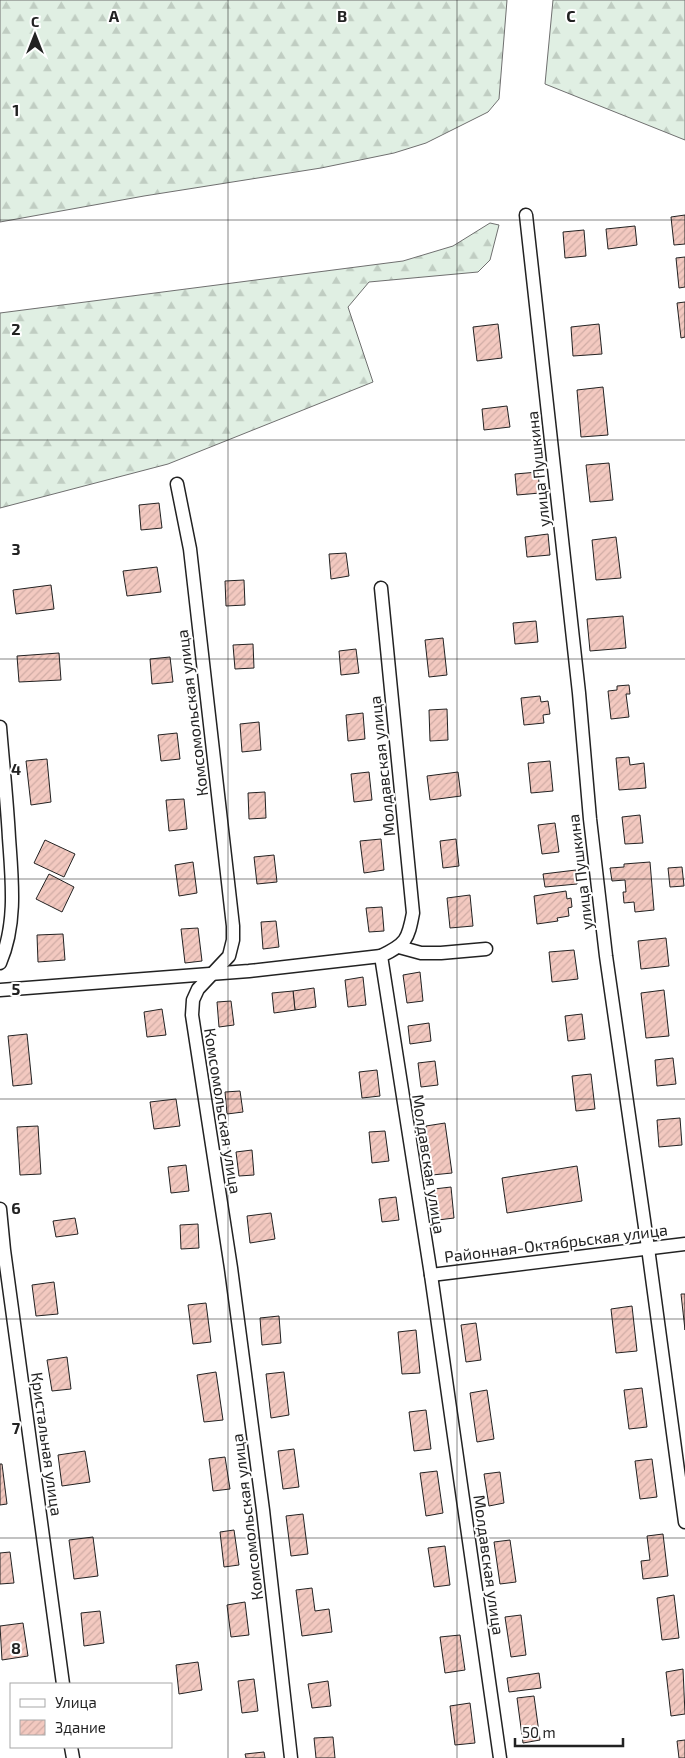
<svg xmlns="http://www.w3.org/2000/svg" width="685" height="1758" font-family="'Exo 2',sans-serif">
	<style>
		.forest { fill: url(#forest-firs); stroke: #6f6f6f }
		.building { fill: url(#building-hatch); stroke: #222 }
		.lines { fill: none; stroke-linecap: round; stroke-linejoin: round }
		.street-casing { stroke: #222; stroke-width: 15 }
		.street { stroke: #fff; stroke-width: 12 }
		.grid { fill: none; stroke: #222; stroke-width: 1; stroke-opacity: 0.55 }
		.labels { text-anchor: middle; stroke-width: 4; stroke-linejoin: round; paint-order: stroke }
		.street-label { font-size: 16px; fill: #222; stroke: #fff }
		.grid-label { font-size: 16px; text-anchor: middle; font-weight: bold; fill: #222; stroke: #fff; stroke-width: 4; stroke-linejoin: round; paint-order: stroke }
	</style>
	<defs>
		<pattern id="forest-firs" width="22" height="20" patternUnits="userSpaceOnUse" patternTransform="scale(1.25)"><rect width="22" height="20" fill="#e0efe3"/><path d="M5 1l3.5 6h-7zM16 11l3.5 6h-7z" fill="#c0cdc2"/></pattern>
		<pattern id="building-hatch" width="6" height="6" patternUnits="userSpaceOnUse" patternTransform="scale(1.25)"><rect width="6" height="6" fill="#f3c9c0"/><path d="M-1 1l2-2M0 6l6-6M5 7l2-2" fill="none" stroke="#d0aca5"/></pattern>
	</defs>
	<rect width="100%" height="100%" fill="#fff"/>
	<!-- forest -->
	<g class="forest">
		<path d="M 0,0 L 507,0 L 499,99 L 488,112 L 426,143 L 394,153 L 321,168 L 144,196 L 0,222 Z"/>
		<path d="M 553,0 L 685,0 L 685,140 L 545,84 Z"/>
		<path d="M 490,223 L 499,225 L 490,260 L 478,272 L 369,282 L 348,307 L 373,382 L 168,464 L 0,508 L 0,313 L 403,261 L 453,246 Z"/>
	</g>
	<!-- building -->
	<g class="building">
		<path d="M 685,215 L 685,244 L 674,245 L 671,217 Z"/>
		<path d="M 635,226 L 637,245 L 608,249 L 606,229 Z"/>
		<path d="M 584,230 L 586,256 L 565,258 L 563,232 Z"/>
		<path d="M 685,257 L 685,287 L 679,288 L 676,258 Z"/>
		<path d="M 685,302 L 685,337 L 681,338 L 677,303 Z"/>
		<path d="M 498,324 L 502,358 L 477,361 L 473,327 Z"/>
		<path d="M 599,324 L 602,354 L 573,356 L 571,327 Z"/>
		<path d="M 603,387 L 608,435 L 581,437 L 577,390 Z"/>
		<path d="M 507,406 L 510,427 L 484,430 L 482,409 Z"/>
		<path d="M 609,463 L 613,500 L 590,502 L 586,465 Z"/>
		<path d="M 538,472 L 540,493 L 517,495 L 515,474 Z"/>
		<path d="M 159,503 L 162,528 L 141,530 L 139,505 Z"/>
		<path d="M 548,534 L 550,555 L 527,557 L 525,537 Z"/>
		<path d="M 616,537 L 621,578 L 596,580 L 592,540 Z"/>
		<path d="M 346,553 L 349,576 L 331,579 L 329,554 Z"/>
		<path d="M 157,567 L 161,592 L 127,596 L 123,571 Z"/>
		<path d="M 244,580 L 245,605 L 226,606 L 225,581 Z"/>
		<path d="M 51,585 L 54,609 L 16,614 L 13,590 Z"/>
		<path d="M 623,616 L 626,648 L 590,651 L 587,619 Z"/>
		<path d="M 536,621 L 538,642 L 515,644 L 513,623 Z"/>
		<path d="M 443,638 L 447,675 L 429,677 L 425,640 Z"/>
		<path d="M 253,644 L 254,668 L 235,669 L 233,645 Z"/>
		<path d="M 356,649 L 359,673 L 341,675 L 339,651 Z"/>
		<path d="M 59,653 L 61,680 L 19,682 L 17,656 Z"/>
		<path d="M 170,657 L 173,682 L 152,684 L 150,659 Z"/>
		<path d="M 629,685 L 630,694 L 626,694 L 629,717 L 611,719 L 608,691 L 617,690 L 617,686 Z"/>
		<path d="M 540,696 L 541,702 L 548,701 L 550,714 L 543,715 L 544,723 L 524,725 L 521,698 Z"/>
		<path d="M 447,709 L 448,740 L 430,741 L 429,710 Z"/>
		<path d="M 363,713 L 365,739 L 348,741 L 346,715 Z"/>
		<path d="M 259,722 L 261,750 L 242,752 L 240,724 Z"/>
		<path d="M 177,733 L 180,759 L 161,761 L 158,735 Z"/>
		<path d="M 629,757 L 630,765 L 644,763 L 646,788 L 619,790 L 616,758 Z"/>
		<path d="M 47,759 L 51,802 L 31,805 L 26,761 Z"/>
		<path d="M 550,761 L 553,791 L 531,793 L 528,763 Z"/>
		<path d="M 369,772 L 372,800 L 354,802 L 351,774 Z"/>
		<path d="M 458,772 L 461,796 L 430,800 L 427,776 Z"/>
		<path d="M 265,792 L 266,818 L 249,819 L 248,793 Z"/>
		<path d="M 184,799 L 187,829 L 169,831 L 166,800 Z"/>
		<path d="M 640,815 L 643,843 L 625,844 L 622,817 Z"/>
		<path d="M 555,823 L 559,852 L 542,854 L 538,825 Z"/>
		<path d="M 381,839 L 384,870 L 364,873 L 360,841 Z"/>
		<path d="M 456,839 L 459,866 L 443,868 L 440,841 Z"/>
		<path d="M 45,840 L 75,854 L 64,877 L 34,863 Z"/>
		<path d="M 274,855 L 277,882 L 257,884 L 254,857 Z"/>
		<path d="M 193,862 L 197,893 L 179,896 L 175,865 Z"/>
		<path d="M 650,862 L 654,910 L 635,912 L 634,902 L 624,903 L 623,892 L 626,892 L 625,880 L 612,881 L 610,868 L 624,867 L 624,864 Z"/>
		<path d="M 682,867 L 684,886 L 670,887 L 668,868 Z"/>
		<path d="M 576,870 L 577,884 L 545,887 L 543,874 Z"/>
		<path d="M 49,874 L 74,887 L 62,912 L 36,899 Z"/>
		<path d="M 566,891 L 567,899 L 571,898 L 572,907 L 568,908 L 569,916 L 557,918 L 558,921 L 537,924 L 534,896 Z"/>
		<path d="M 470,895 L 473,926 L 450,928 L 447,898 Z"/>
		<path d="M 382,907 L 384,931 L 369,932 L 366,908 Z"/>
		<path d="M 276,921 L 279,947 L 263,949 L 261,922 Z"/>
		<path d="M 198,928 L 202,961 L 185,963 L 181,929 Z"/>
		<path d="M 63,934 L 65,960 L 38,962 L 37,935 Z"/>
		<path d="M 666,938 L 669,966 L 641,969 L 638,941 Z"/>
		<path d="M 574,950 L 578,979 L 552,982 L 549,952 Z"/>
		<path d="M 420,972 L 423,1001 L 407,1003 L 403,975 Z"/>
		<path d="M 363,977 L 366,1005 L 348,1007 L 345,980 Z"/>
		<path d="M 314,988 L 316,1007 L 295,1010 L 293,991 Z"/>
		<path d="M 664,990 L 669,1036 L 646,1038 L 641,993 Z"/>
		<path d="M 293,991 L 295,1010 L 274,1013 L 272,993 Z"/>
		<path d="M 231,1001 L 234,1025 L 219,1027 L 217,1002 Z"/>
		<path d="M 162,1009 L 166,1035 L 147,1037 L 144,1012 Z"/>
		<path d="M 582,1014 L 585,1039 L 568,1041 L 565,1016 Z"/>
		<path d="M 429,1023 L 431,1041 L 410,1044 L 408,1026 Z"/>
		<path d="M 27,1034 L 32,1084 L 13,1086 L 8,1036 Z"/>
		<path d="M 673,1058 L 676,1084 L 657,1086 L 655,1060 Z"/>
		<path d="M 435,1061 L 438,1085 L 421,1087 L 418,1063 Z"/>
		<path d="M 377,1070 L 380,1096 L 362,1098 L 359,1072 Z"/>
		<path d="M 591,1074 L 595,1109 L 576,1111 L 572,1076 Z"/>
		<path d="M 240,1091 L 243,1112 L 227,1114 L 225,1092 Z"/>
		<path d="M 176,1099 L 180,1126 L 154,1129 L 150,1102 Z"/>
		<path d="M 680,1118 L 682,1145 L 659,1147 L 657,1120 Z"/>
		<path d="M 445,1123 L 452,1173 L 432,1175 L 426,1126 Z"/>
		<path d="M 38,1126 L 41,1174 L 20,1175 L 17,1127 Z"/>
		<path d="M 385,1131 L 389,1161 L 372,1163 L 369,1132 Z"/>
		<path d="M 252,1150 L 254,1175 L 239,1176 L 236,1152 Z"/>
		<path d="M 186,1165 L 189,1191 L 171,1193 L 168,1167 Z"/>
		<path d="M 577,1166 L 582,1201 L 507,1213 L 502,1178 Z"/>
		<path d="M 451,1187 L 454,1218 L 438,1220 L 434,1189 Z"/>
		<path d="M 396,1197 L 399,1220 L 382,1222 L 379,1199 Z"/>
		<path d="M 271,1213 L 275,1239 L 250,1243 L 247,1216 Z"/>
		<path d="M 75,1218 L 78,1234 L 56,1237 L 53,1221 Z"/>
		<path d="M 198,1224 L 199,1248 L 181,1249 L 180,1225 Z"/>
		<path d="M 54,1282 L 58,1314 L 36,1316 L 32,1285 Z"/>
		<path d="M 681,1294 L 685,1294 L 685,1330 Z"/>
		<path d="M 206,1303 L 211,1342 L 193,1344 L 188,1305 Z"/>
		<path d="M 632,1306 L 637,1351 L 616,1353 L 611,1309 Z"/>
		<path d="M 279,1316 L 281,1343 L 262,1345 L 260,1318 Z"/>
		<path d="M 476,1323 L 481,1360 L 466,1362 L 461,1325 Z"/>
		<path d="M 416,1330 L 420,1373 L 402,1374 L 398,1332 Z"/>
		<path d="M 67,1357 L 71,1389 L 52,1391 L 47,1360 Z"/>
		<path d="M 216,1372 L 223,1420 L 204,1422 L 197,1375 Z"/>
		<path d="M 284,1372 L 289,1415 L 271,1418 L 266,1374 Z"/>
		<path d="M 642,1388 L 647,1427 L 629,1429 L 624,1390 Z"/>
		<path d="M 487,1390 L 494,1439 L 477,1442 L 470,1393 Z"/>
		<path d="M 426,1410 L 431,1449 L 414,1451 L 409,1412 Z"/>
		<path d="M 294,1449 L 299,1487 L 283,1489 L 278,1451 Z"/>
		<path d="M 85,1451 L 90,1482 L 62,1486 L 58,1455 Z"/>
		<path d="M 225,1457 L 230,1489 L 213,1491 L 209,1459 Z"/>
		<path d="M 652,1459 L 657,1497 L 640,1499 L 635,1461 Z"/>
		<path d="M 0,1464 L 2,1464 L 7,1504 L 0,1505 Z"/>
		<path d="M 437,1471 L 443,1513 L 426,1516 L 420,1473 Z"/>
		<path d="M 500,1472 L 504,1503 L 489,1506 L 484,1474 Z"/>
		<path d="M 303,1514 L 308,1554 L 291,1556 L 286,1516 Z"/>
		<path d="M 234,1530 L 239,1565 L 224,1567 L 220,1532 Z"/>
		<path d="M 663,1534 L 668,1576 L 643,1579 L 641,1561 L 650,1560 L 647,1536 Z"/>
		<path d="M 93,1537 L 98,1576 L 74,1579 L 69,1540 Z"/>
		<path d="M 510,1540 L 516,1582 L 500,1584 L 494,1542 Z"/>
		<path d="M 445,1546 L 450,1585 L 434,1587 L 428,1548 Z"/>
		<path d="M 10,1552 L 14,1583 L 0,1584 L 0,1553 Z"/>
		<path d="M 312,1588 L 315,1611 L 329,1609 L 332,1632 L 302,1636 L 296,1590 Z"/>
		<path d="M 674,1595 L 679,1638 L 662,1640 L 657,1598 Z"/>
		<path d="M 245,1602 L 249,1635 L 231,1637 L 227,1605 Z"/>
		<path d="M 100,1611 L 104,1643 L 84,1646 L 81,1613 Z"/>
		<path d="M 521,1615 L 526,1655 L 511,1657 L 505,1617 Z"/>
		<path d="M 23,1623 L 28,1656 L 2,1660 L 0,1626 Z"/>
		<path d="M 460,1635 L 465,1670 L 445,1673 L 440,1637 Z"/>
		<path d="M 198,1662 L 202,1690 L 179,1694 L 176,1665 Z"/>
		<path d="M 683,1669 L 685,1714 L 671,1716 L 666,1672 Z"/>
		<path d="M 539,1673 L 541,1688 L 509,1692 L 507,1678 Z"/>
		<path d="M 254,1679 L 258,1711 L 242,1713 L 238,1681 Z"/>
		<path d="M 328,1681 L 331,1706 L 312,1708 L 308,1684 Z"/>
		<path d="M 534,1696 L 540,1740 L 523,1743 L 517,1698 Z"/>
		<path d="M 470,1703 L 475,1743 L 455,1745 L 450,1706 Z"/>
		<path d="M 333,1737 L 335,1758 L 316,1758 L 314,1738 Z"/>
		<path d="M 685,1740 L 685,1758 L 679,1758 L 677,1741 Z"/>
		<path d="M 264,1752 L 265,1758 L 246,1758 L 245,1754 Z"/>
	</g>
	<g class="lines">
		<!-- street casing -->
		<g class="street-casing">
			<g id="street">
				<path d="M 526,215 L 579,693 L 590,819 L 606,956 L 648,1248 L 685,1522"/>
				<path d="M 177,484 L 190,549 L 233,926 L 233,940 L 229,956 L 198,989 L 193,1000 L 192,1015 L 231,1268 L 263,1510 L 291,1758"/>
				<path d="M 381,588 L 413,913 C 408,940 406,944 381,956 L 431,1275 L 500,1758"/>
				<path d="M 0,727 C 3,764 7,801 9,838 C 12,880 17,924 0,963"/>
				<path d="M 399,947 L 421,953 L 441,953 L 486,949"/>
				<path d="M 0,990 L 249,971 L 381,956"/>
				<path d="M 0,1209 L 4,1250 L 63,1684"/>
				<path d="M 431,1275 L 685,1244"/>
				<path d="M 71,1747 L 73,1758"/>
			</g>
		</g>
		<!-- street -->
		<use href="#street" class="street"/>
	</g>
	<!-- grid -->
	<path class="grid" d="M 228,0 L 228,1758M 457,0 L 457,1758M 0,220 L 685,220M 0,440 L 685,440M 0,659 L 685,659M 0,879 L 685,879M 0,1099 L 685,1099M 0,1319 L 685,1319M 0,1538 L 685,1538"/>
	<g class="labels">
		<!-- street labels -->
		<g class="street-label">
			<text transform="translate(538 469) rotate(-96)" y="6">улица Пушкина</text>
			<text transform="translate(192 713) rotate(-97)" y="6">Комсомольская улица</text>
			<text transform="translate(382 766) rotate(-96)" y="6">Молдавская улица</text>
			<text transform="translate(580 872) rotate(-97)" y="6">улица Пушкина</text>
			<text transform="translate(223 1111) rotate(81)" y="6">Комсомольская улица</text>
			<text transform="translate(429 1164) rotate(81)" y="6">Молдавская улица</text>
			<text transform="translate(556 1243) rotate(-7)" y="6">Районная-Октябрьская улица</text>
			<text transform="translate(47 1444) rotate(82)" y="6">Кристальная улица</text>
			<text transform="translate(247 1517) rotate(-97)" y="6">Комсомольская улица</text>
			<text transform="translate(489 1565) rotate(82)" y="6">Молдавская улица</text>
		</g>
	</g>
	<g class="grid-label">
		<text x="114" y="22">A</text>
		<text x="342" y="22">B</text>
		<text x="571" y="22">C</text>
		<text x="16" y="116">1</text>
		<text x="16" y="335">2</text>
		<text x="16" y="555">3</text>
		<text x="16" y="775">4</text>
		<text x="16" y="995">5</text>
		<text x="16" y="1214">6</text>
		<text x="16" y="1434">7</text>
		<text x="16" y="1654">8</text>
	</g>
	<!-- legend -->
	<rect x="10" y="1683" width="162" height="65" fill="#ffffff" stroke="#a7a7a7"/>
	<rect x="20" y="1699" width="25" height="8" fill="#ffffff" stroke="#a7a7a7"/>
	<text x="55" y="1708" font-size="15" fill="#222222">Улица</text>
	<rect x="20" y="1720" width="25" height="15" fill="url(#building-hatch)" stroke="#a7a7a7"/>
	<text x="55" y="1733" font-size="15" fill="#222222">Здание</text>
	<!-- north arrow -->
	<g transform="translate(35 35)" stroke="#ffffff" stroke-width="4" paint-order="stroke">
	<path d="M0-4L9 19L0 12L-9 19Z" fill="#222222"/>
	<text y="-8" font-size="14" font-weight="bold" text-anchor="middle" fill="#222222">С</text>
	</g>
	<!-- scale -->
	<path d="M515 1738v8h108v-8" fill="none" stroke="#222222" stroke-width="2.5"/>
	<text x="522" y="1738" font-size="15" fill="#222222" stroke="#ffffff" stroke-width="4" paint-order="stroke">50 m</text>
</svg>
